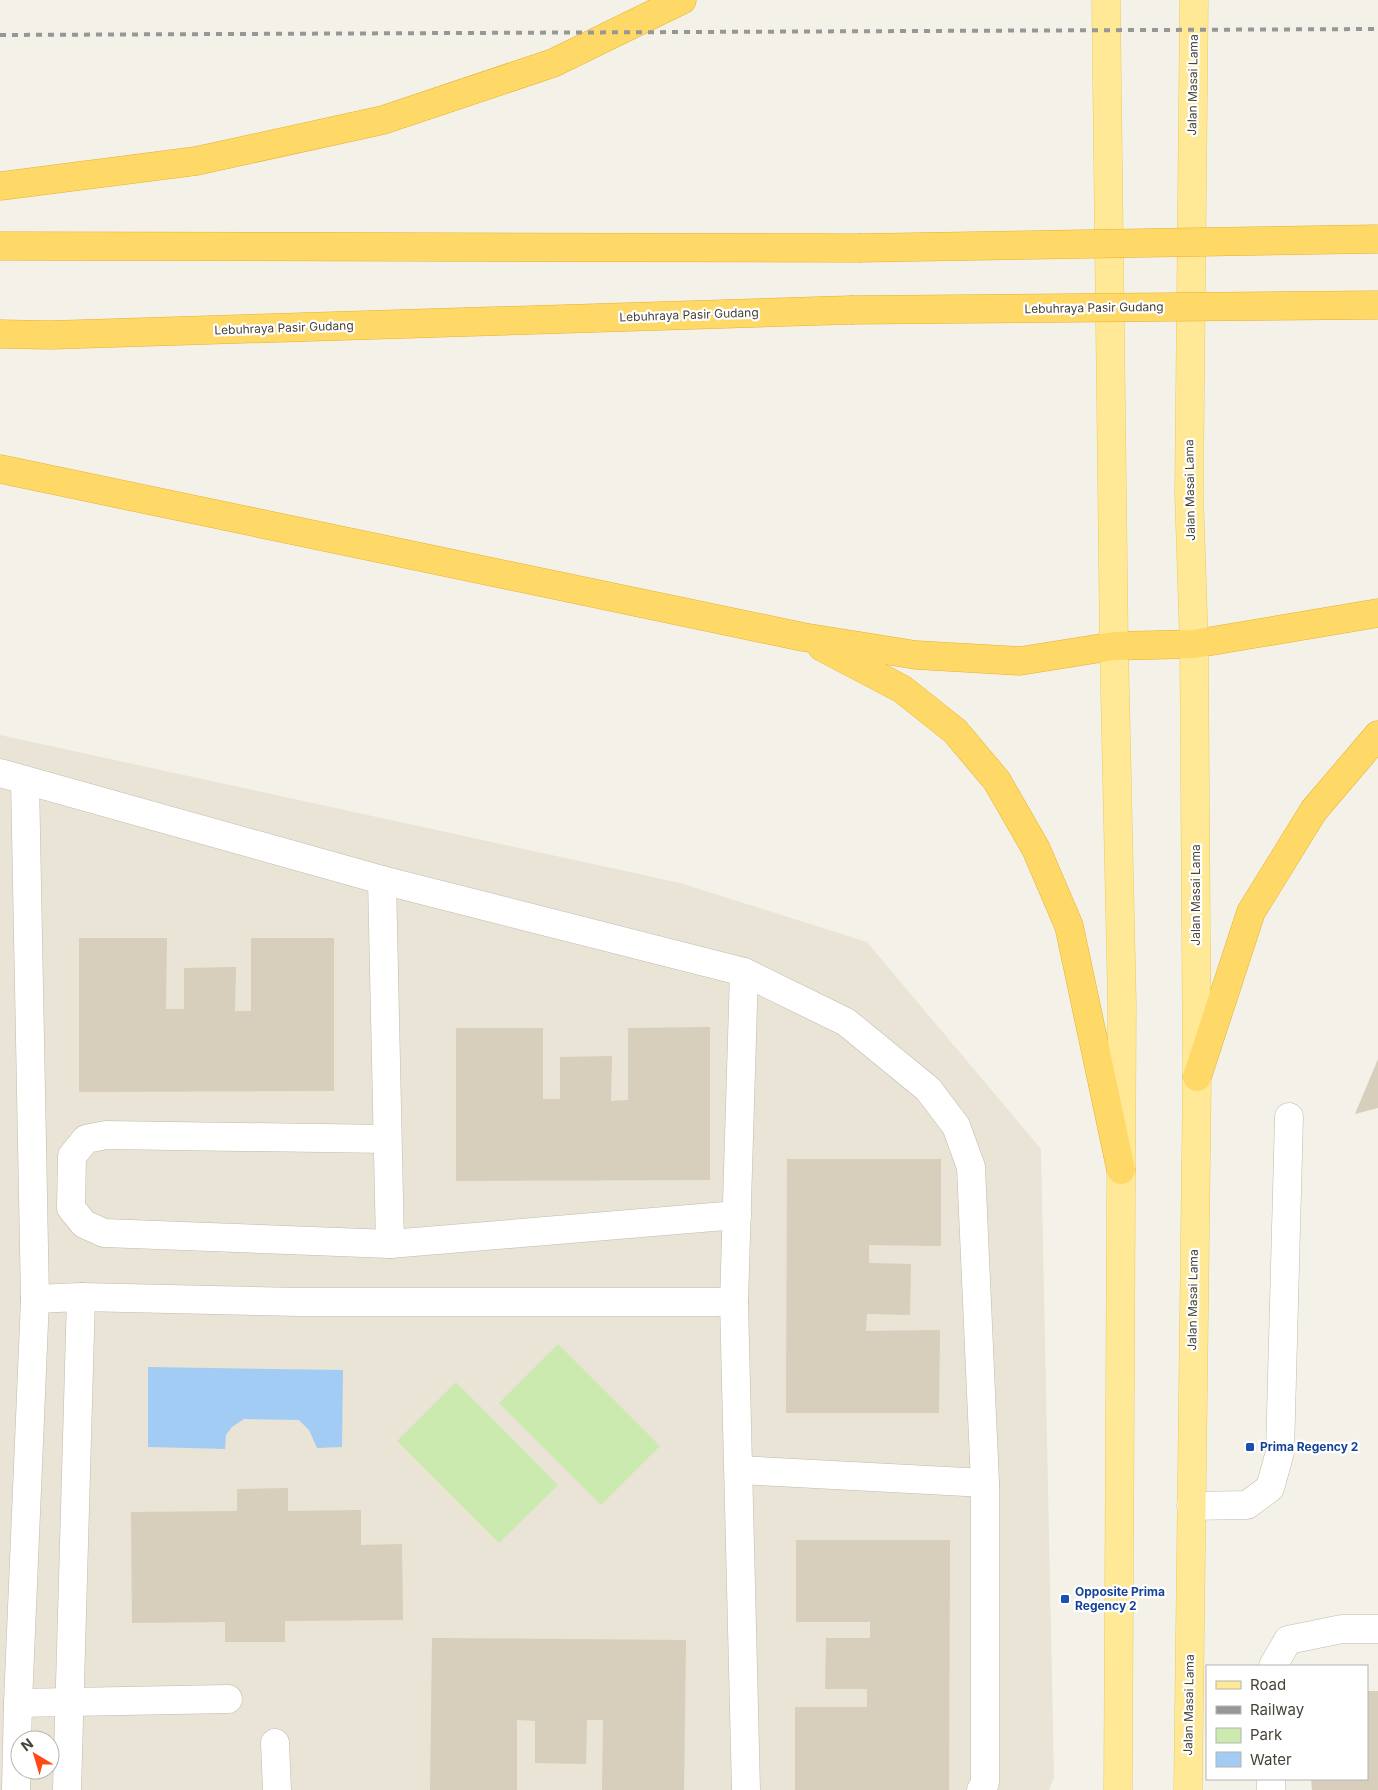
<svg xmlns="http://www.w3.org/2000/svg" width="1378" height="1790" font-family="Inter,sans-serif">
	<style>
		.residential { fill: #e9e4d5; fill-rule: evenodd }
		.green { fill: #cbeaaf }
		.water { fill: #a2ccf4 }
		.building { fill: #d7cebc }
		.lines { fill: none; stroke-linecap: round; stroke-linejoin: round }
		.minor-casing { stroke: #c1baaa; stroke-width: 29 }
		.major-casing { stroke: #e9cb61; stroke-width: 29 }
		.highway-casing { stroke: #e4b132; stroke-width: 29 }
		.minor { stroke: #fff; stroke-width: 28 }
		.major { stroke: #ffe996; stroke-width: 28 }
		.highway { stroke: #ffd968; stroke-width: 28 }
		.rail { stroke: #979797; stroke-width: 4; stroke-dasharray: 6 6; stroke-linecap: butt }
		.highway-bridge-casing { stroke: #e4b132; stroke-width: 29; stroke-linecap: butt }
		.highway-bridge { stroke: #ffd968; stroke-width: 28 }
		.transit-dot { fill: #1a4fb4; stroke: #fff; stroke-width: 2 }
		.labels { text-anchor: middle; stroke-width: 4.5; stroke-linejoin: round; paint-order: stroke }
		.street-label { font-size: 12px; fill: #484336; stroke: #fff }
		.transit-label { font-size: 12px; font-weight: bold; fill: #164399; stroke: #fff; text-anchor: start }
	</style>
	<rect width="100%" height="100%" fill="#f4f2e8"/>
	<!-- residential -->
	<path class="residential" d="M 0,735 L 680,883 L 867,942 L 1041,1149 L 1054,1778 L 1049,1790 L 0,1790 ZM 20,1740 L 50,1740 L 50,1770 L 20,1770 Z"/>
	<!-- green -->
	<g class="green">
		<path d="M 558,1344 L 660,1446 L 601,1505 L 499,1403 Z"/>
		<path d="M 456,1382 L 558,1485 L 499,1543 L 397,1441 Z"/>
	</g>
	<!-- water -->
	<path class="water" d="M 148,1367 L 343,1370 L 342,1447 L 317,1448 L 309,1430 L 299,1420 L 244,1419 L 232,1427 L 226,1435 L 225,1449 L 148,1447 Z"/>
	<!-- building -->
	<g class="building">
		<path d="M 79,938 L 167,938 L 166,1009 L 184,1009 L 184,968 L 236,967 L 235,1011 L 251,1011 L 251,938 L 334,938 L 334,1091 L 79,1092 Z"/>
		<path d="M 710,1027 L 710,1180 L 456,1181 L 456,1028 L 543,1028 L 543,1099 L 560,1099 L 560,1057 L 612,1056 L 611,1101 L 628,1100 L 628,1028 Z"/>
		<path d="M 1378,1059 L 1378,1108 L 1355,1114 Z"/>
		<path d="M 787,1159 L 941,1159 L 941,1246 L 869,1245 L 869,1263 L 911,1264 L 910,1315 L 867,1314 L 866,1331 L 940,1330 L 939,1413 L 786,1413 Z"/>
		<path d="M 288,1488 L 288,1511 L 361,1510 L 361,1545 L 402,1544 L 403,1620 L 285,1621 L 285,1642 L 225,1642 L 225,1622 L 132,1623 L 131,1512 L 237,1511 L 237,1489 Z"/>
		<path d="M 796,1540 L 950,1540 L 949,1790 L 795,1790 L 795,1707 L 867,1707 L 867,1689 L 825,1689 L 826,1638 L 870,1638 L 870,1622 L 796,1622 Z"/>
		<path d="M 432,1638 L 686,1640 L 684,1790 L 602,1790 L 603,1720 L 587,1720 L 586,1764 L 535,1763 L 535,1721 L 517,1720 L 517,1790 L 430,1790 Z"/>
		<path d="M 1367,1691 L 1378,1691 L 1378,1790 L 1312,1790 L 1311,1779 L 1367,1779 Z"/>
	</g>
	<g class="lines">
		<!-- minor casing -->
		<g class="minor-casing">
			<g id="minor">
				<path d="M 0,773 L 382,880 L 744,972 L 846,1022 L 928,1089 L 956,1126 L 971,1167 L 985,1483 L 985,1783 L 981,1790"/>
				<path d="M 382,880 L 390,1244"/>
				<path d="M 744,972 L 734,1302 L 746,1790"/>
				<path d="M 387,1139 L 106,1135 L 86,1139 L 72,1156 L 71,1208 L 84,1224 L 104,1233 L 390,1244 L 737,1215"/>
				<path d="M 35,1299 L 81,1297 L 299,1302 L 734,1302"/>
				<path d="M 739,1470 L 985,1483"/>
				<path d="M 1191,1506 L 1247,1505 L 1270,1488 L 1280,1452 L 1289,1117"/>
				<path d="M 1273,1666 L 1288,1640 L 1342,1629 L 1378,1629"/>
				<path d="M 18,1703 L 228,1699"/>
				<path d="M 275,1743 L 277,1790"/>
				<path d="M 1271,1779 L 1271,1790"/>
				<path d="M 16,1790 L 18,1703 L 35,1299 L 25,780"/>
				<path d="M 67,1790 L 81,1297"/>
			</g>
		</g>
		<!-- major casing -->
		<g class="major-casing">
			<g id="major">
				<path d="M 1106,0 L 1114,646 L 1122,1005 L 1118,1790"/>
				<path d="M 1188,1790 L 1197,1077 L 1194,644 L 1189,494 L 1194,0"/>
			</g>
		</g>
		<!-- highway casing -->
		<g class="highway-casing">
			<g id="highway">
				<path d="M 0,186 L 196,161 L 383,120 L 553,63 L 682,0"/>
				<path d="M 0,246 L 858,248"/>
				<path d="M 0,334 L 50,335 L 850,310"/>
				<path d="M 0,469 L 803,637 L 916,655 L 1020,661 L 1114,646 L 1194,644 L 1378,613"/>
				<path d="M 822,647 L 902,689 L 955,731 L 997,781 L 1036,849 L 1069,926 L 1121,1170"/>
				<path d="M 1197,1077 L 1251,912 L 1314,810 L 1378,735"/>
			</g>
		</g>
		<!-- minor -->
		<use href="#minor" class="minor"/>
		<!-- major -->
		<use href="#major" class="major"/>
		<!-- highway -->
		<use href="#highway" class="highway"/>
		<!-- rail -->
		<path class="rail" d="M 0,35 L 1378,29"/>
		<!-- highway-bridge casing -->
		<g class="highway-bridge-casing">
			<g id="highway-bridge">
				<path d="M 858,248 L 1378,239"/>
				<path d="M 850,310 L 1378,305"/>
			</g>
		</g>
		<!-- highway-bridge -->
		<use href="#highway-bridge" class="highway-bridge"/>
	</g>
	<!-- markers -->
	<g class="transit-dot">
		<rect x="1245" y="1442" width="10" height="10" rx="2.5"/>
		<rect x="1060" y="1594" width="10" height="10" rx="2.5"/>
	</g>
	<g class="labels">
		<!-- street labels -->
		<g class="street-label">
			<text transform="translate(1193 85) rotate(-89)" y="4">Jalan Masai Lama</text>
			<text transform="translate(1094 308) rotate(-1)" y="4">Lebuhraya Pasir Gudang</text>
			<text transform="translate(689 315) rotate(-2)" y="4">Lebuhraya Pasir Gudang</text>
			<text transform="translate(284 328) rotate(-2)" y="4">Lebuhraya Pasir Gudang</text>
			<text transform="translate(1190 490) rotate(-91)" y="4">Jalan Masai Lama</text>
			<text transform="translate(1196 895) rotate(-90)" y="4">Jalan Masai Lama</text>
			<text transform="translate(1193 1300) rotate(-89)" y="4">Jalan Masai Lama</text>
			<text transform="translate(1189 1705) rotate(-89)" y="4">Jalan Masai Lama</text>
		</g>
		<!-- transit labels -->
		<g class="transit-label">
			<text x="1260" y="1451">Prima Regency 2</text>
			<text x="1075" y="1596">Opposite Prima<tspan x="1075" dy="14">Regency 2</tspan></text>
		</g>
	</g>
	<!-- legend -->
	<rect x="1206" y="1665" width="162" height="115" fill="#ffffff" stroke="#b6b4af"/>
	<rect x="1216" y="1681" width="25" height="8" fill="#ffe996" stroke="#b6b4af"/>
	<text x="1250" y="1690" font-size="15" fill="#484336">Road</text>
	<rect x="1216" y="1706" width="25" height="8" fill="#979797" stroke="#b6b4af"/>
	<text x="1250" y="1715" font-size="15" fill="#484336">Railway</text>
	<rect x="1216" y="1728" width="25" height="15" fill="#cbeaaf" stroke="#b6b4af"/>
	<text x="1250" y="1740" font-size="15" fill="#484336">Park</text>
	<rect x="1216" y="1752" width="25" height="15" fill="#a2ccf4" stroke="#b6b4af"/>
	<text x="1250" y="1765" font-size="15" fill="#484336">Water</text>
	<!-- north arrow -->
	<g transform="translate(35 1755) rotate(322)"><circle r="24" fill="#ffffff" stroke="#b6b4af"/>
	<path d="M0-4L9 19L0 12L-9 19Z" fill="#ff4a14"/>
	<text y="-8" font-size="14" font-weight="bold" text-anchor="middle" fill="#484336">N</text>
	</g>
</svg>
